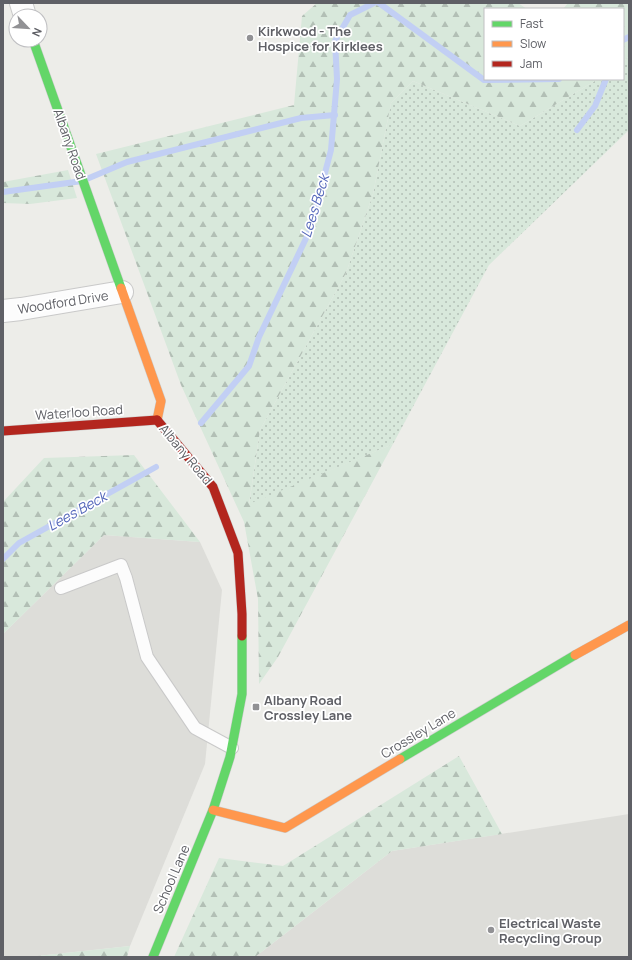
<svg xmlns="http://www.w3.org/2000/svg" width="632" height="960" font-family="Manrope,sans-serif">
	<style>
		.industrial { fill: #ddddd9 }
		.grass { fill: url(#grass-dots) }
		.forest { fill: url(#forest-firs) }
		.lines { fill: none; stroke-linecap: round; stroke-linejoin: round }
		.stream { stroke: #c2cff4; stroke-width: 6 }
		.lane-casing { stroke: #c9c9c9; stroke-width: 14 }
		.street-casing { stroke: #c9c9c9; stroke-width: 24 }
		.fast-casing { stroke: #cacbcb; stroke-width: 10 }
		.slow-casing { stroke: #cacbcb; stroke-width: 10 }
		.jam-casing { stroke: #cacbcb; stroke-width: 10 }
		.lane { stroke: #fcfcfc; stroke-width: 12 }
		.street { stroke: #fcfcfc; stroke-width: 22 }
		.fast { stroke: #63d668; stroke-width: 9 }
		.slow { stroke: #ff974d; stroke-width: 9 }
		.jam { stroke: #b3261e; stroke-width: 9 }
		.poi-dot { fill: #919194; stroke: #fff; stroke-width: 1.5 }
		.labels { text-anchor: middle; stroke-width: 3.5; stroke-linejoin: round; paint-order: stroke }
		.poi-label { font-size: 13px; font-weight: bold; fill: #5f6066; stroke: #fff; text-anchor: start }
		.street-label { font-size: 13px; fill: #5f6066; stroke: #fff }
		.water-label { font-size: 14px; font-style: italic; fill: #5366ba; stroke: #fff }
	</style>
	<defs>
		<pattern id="grass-dots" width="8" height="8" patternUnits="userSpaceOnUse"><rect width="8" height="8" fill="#d8e8db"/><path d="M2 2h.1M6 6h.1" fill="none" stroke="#b2bfb5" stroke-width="1.8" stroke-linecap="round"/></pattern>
		<pattern id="forest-firs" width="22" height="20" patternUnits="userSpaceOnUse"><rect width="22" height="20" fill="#d8e8db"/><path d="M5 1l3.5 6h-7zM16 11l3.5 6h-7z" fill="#b2bfb5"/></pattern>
	</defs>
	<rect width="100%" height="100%" fill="#edede9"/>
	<!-- industrial -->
	<g class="industrial">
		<path d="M 104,535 L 200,542 L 222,590 L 205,764 L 130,946 L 28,957 L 3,957 L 3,634 Z"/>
		<path d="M 629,814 L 629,957 L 255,957 L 392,851 Z"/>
	</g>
	<!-- grass -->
	<path class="grass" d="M 629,56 L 629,130 L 489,265 L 393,444 L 249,505 L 260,430 L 346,273 L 373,194 L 391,103 L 413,81 L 520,126 L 598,79 L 623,79 L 623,62 Z"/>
	<!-- forest -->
	<g class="forest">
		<path d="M 317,3 L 518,3 L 527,9 L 485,9 L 485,79 L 598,79 L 520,126 L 413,81 L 391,103 L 373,194 L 346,273 L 260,430 L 249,504 L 393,444 L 278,657 L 259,684 L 258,599 L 244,522 L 181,385 L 96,154 L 294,105 L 302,16 Z"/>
		<path d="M 568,3 L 629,3 L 629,56 L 623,62 L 623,9 L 563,9 Z"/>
		<path d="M 68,170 L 77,198 L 30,204 L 3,203 L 3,182 Z"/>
		<path d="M 134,455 L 200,542 L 104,535 L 3,634 L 3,502 L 44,458 Z"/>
		<path d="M 459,756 L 502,834 L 392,851 L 255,957 L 174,957 L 219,858 L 283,866 Z"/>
		<path d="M 130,946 L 127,957 L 28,957 Z"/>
	</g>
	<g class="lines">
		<!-- stream -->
		<g class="stream">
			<path d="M 379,3 L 484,80 L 559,79"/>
			<path d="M 623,40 L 629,37"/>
			<path d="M 577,130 L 595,106 L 606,79"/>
			<path d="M 3,192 L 82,181 L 127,162 L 301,118 L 335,115"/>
			<path d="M 201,423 L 249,366 L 259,337 L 310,230 L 331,150 L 337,79 L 335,41 L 350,15 L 374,3"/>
			<path d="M 3,559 L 19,543 L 156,467"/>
		</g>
		<!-- lane casing -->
		<g class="lane-casing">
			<path id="lane" d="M 61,588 L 121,565 L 126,578 L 147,657 L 195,728 L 232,748"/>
		</g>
		<!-- street casing -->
		<g class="street-casing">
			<g id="street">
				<path d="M 21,3 L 25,16"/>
				<path d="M 3,311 L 21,309 L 122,292"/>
			</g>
		</g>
		<!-- fast casing -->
		<g class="fast-casing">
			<g id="fast">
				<path d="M 33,40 L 121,288"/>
				<path d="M 400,759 L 575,655"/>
				<path d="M 153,957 L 213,810 L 230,757 L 242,694 L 242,636"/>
			</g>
		</g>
		<!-- slow casing -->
		<g class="slow-casing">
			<g id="slow">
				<path d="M 121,288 L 161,401 L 157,420"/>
				<path d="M 575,655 L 629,625"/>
				<path d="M 213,810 L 285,828 L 400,759"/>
			</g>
		</g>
		<!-- jam casing -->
		<g class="jam-casing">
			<g id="jam">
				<path d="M 157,420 L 213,487 L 238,553 L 242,614 L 242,636"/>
				<path d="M 3,431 L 157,420"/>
			</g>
		</g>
		<!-- lane -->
		<use href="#lane" class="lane"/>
		<!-- street -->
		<use href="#street" class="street"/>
		<!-- fast -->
		<use href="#fast" class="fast"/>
		<!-- slow -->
		<use href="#slow" class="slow"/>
		<!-- jam -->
		<use href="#jam" class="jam"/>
	</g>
	<!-- markers -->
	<g class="poi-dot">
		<circle cx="250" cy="38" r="4"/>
		<rect x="252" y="703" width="8" height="8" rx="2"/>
		<circle cx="491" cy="930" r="4"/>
	</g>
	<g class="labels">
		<!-- poi labels -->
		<g class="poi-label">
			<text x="258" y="36">Kirkwood - The<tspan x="258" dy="15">Hospice for Kirklees</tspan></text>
			<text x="264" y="705">Albany Road<tspan x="264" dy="15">Crossley Lane</tspan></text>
			<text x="499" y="928">Electrical Waste<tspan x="499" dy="15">Recycling Group</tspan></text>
		</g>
		<!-- street labels -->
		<g class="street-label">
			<text transform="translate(70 144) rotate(71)" y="5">Albany Road</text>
			<text transform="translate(63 302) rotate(-9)" y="5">Woodford Drive</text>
			<text transform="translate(79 412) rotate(-4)" y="5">Waterloo Road</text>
			<text transform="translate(186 454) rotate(50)" y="5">Albany Road</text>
			<text transform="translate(418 733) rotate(-31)" y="5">Crossley Lane</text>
			<text transform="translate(171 879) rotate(-67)" y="5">School Lane</text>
		</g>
		<!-- water labels -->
		<g class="water-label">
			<text transform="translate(315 206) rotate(-73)" y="5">Lees Beck</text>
			<text transform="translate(77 511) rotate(-29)" y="5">Lees Beck</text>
		</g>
	</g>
	<!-- border -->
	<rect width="632" height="960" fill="none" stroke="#5f6066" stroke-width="8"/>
	<!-- legend -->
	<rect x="484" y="8" width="140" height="72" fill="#ffffff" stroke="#bfbfc2"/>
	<rect x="492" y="21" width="20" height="6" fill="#63d668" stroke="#bfbfc2"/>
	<text x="520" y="28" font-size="12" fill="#5f6066">Fast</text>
	<rect x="492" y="41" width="20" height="6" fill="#ff974d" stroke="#bfbfc2"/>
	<text x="520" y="48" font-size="12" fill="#5f6066">Slow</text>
	<rect x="492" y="61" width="20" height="6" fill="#b3261e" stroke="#bfbfc2"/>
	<text x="520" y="68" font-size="12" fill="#5f6066">Jam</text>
	<!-- north arrow -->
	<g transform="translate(28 28) rotate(115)"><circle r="19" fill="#ffffff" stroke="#bfbfc2"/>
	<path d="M0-3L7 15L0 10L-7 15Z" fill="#919194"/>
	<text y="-6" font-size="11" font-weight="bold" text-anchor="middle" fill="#5f6066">N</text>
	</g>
</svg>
